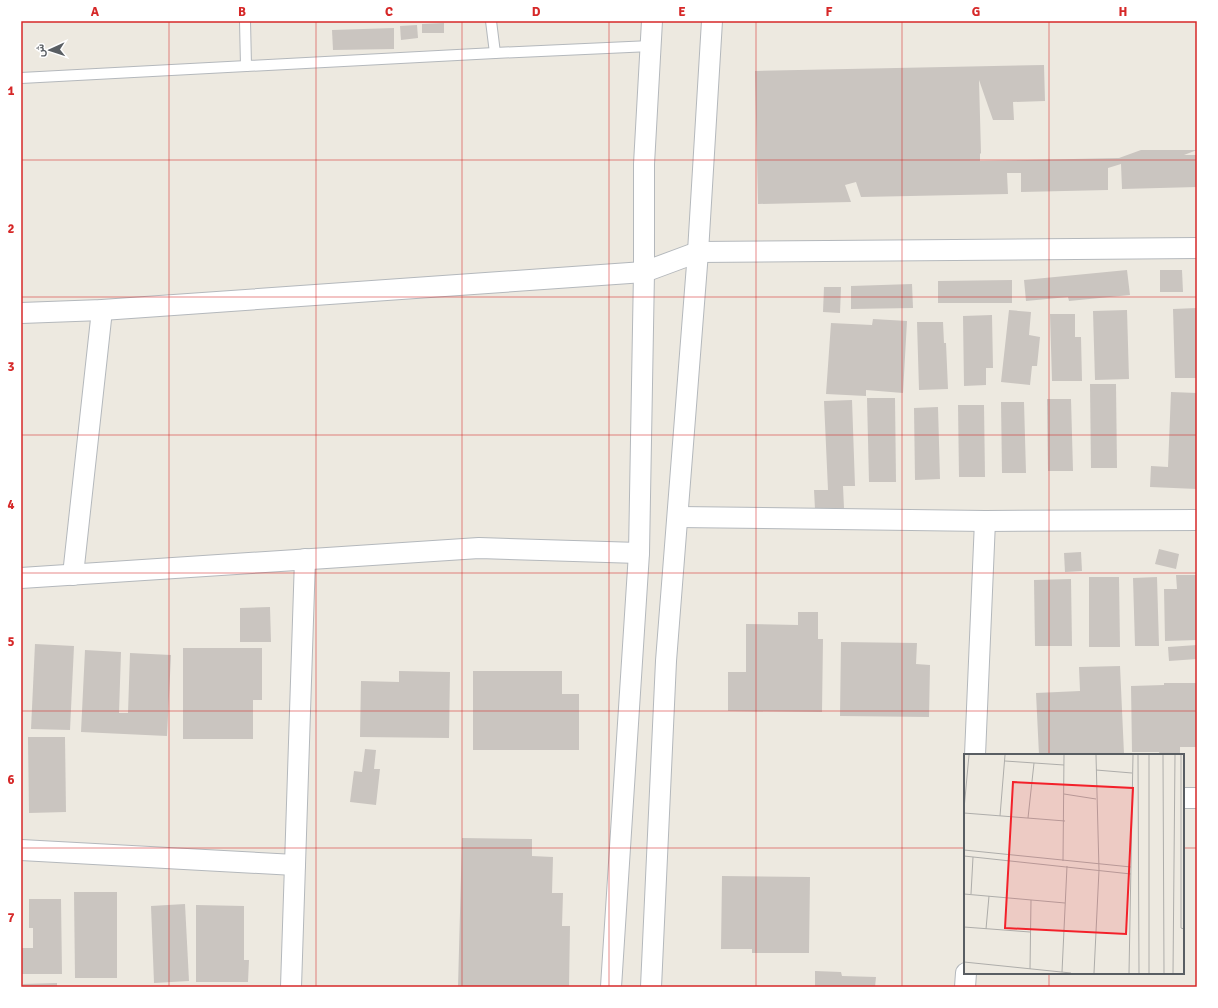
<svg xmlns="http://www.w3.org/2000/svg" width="1218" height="1008" font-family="Signika,Vazirmatn,sans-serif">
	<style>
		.building { fill: #cac5c0 }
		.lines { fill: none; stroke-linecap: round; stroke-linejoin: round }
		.lane-casing { stroke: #b4b8bc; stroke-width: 12 }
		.street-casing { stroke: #b4b8bc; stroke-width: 22 }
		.lane { stroke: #fff; stroke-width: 10 }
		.street { stroke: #fff; stroke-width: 20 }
		.grid { fill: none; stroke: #d62828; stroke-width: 1; stroke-opacity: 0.55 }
		.inset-road { fill: none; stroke: #aeadaa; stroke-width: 1 }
		.view { fill: #f3212a; fill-opacity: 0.15; stroke: #f3212a; stroke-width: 2 }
		.inset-edge { fill: none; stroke: #595e63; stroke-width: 2 }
		.neatline { fill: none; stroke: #d62828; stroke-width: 1.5 }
		.grid-label { font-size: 13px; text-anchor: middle; font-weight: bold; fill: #d62828 }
	</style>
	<rect width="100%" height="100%" fill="#ede9e0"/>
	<!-- building -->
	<g class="building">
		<path d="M 444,23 L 444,33 L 422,33 L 422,24 Z"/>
		<path d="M 417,25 L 418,38 L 401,40 L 400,26 Z"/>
		<path d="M 394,28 L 394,49 L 333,50 L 332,30 Z"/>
		<path d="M 1044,65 L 1045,101 L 1013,102 L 1014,120 L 993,120 L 979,80 L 981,153 L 980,154 L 980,161 L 1119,158 L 1141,150 L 1197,150 L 1184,155 L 1197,155 L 1197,187 L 1122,189 L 1121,164 L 1108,168 L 1108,190 L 1021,192 L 1021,173 L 1007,173 L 1008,194 L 861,197 L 856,182 L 845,185 L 851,202 L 758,204 L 755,71 Z"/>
		<path d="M 1127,270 L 1130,295 L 1069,301 L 1068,297 L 1026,301 L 1024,280 Z"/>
		<path d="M 1160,270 L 1182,270 L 1183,292 L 1160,292 Z"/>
		<path d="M 1012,280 L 1012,303 L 938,303 L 938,281 Z"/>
		<path d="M 912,284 L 913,308 L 851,309 L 851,286 Z"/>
		<path d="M 824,287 L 841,287 L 840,313 L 823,312 Z"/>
		<path d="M 1197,308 L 1197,378 L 1175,378 L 1173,309 Z"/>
		<path d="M 1009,310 L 1031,312 L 1029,335 L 1040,337 L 1037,366 L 1032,366 L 1030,385 L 1001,382 Z"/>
		<path d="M 1127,310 L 1129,379 L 1095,380 L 1093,311 Z"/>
		<path d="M 1050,314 L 1075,314 L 1075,337 L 1081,337 L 1082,381 L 1052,381 Z"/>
		<path d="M 992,315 L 993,368 L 986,368 L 986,385 L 964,386 L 963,316 Z"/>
		<path d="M 873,319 L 907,321 L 903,393 L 866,390 L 866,396 L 826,394 L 831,323 L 872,325 Z"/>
		<path d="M 917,322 L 943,322 L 944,343 L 946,343 L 948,389 L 919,390 Z"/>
		<path d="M 1090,384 L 1116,384 L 1117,468 L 1091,468 Z"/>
		<path d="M 1171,392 L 1197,393 L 1197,489 L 1150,487 L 1151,466 L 1168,467 Z"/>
		<path d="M 867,398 L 895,398 L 896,482 L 869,482 Z"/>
		<path d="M 1047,399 L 1071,399 L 1073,471 L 1048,471 Z"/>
		<path d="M 852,400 L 855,486 L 843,486 L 844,508 L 815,509 L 814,490 L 828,490 L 824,401 Z"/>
		<path d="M 1001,402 L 1024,402 L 1026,473 L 1002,473 Z"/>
		<path d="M 958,405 L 984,405 L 985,477 L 959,477 Z"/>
		<path d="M 938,407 L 940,479 L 915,480 L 914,408 Z"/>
		<path d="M 1159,549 L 1179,554 L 1176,569 L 1155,564 Z"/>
		<path d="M 1081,552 L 1082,571 L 1065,572 L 1064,553 Z"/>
		<path d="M 1176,575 L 1197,575 L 1197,640 L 1165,641 L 1164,589 L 1177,589 Z"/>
		<path d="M 1089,577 L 1119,577 L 1120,647 L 1089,647 Z"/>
		<path d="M 1157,577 L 1159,646 L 1135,646 L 1133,578 Z"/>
		<path d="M 1071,579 L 1072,646 L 1035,646 L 1034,580 Z"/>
		<path d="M 270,607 L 271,642 L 240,642 L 240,608 Z"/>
		<path d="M 798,612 L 818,612 L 818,639 L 823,639 L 822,712 L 728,711 L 728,672 L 746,672 L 746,624 L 798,625 Z"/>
		<path d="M 841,642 L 917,643 L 916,664 L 930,665 L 929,717 L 840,716 Z"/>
		<path d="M 35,644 L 74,646 L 70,730 L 31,729 Z"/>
		<path d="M 1197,645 L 1197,659 L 1169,661 L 1168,647 Z"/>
		<path d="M 183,648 L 262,648 L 262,700 L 253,700 L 253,739 L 183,739 Z"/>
		<path d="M 85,650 L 121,652 L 119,713 L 128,713 L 130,653 L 171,655 L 167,736 L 81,732 Z"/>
		<path d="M 1120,666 L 1124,754 L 1039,755 L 1036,693 L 1080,691 L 1079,667 Z"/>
		<path d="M 399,671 L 450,672 L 449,738 L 360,737 L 361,681 L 399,682 Z"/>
		<path d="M 473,671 L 562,671 L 562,694 L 579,694 L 579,750 L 473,750 Z"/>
		<path d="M 1164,683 L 1197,683 L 1197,747 L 1180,747 L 1180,755 L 1160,755 L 1159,752 L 1132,752 L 1131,686 L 1164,685 Z"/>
		<path d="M 28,737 L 65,737 L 66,812 L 29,813 Z"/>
		<path d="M 365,749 L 376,750 L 374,769 L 380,769 L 376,805 L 350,802 L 354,771 L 362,772 Z"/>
		<path d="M 462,838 L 532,839 L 532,856 L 553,857 L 552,893 L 563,893 L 562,926 L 570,926 L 569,987 L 458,987 Z"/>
		<path d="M 722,876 L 810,877 L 809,953 L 752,953 L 752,949 L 721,949 Z"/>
		<path d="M 74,892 L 117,892 L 117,978 L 75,978 Z"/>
		<path d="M 29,899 L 61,899 L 62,974 L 21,974 L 21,948 L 33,948 L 33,928 L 29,928 Z"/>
		<path d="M 185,904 L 189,981 L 154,983 L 151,906 Z"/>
		<path d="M 196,905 L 244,906 L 244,960 L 249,960 L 248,982 L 196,982 Z"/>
		<path d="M 815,971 L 841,972 L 842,976 L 876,977 L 875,987 L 815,987 Z"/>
		<path d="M 57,983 L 57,987 L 23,987 L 23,984 Z"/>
	</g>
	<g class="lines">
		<!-- lane casing -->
		<g class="lane-casing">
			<g id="lane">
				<path d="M 245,21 L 246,66"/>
				<path d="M 491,21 L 495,53"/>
				<path d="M 21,78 L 495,53 L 651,46"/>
			</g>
		</g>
		<!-- street casing -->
		<g class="street-casing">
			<g id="street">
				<path d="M 21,313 L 102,310 L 644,272 L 698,252 L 1197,248"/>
				<path d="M 678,517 L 985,521 L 1197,520"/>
				<path d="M 73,575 L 102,310"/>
				<path d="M 21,578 L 479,548 L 639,553"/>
				<path d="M 975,755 L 985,521"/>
				<path d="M 1183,798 L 1197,798"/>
				<path d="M 21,850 L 295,865"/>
				<path d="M 291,987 L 305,559"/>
				<path d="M 611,987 L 639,553 L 644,272 L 644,164 L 652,21"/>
				<path d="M 651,987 L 666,661 L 698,252 L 712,21"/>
				<path d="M 965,987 L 966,973"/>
			</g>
		</g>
		<!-- lane -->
		<use href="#lane" class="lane"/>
		<!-- street -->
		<use href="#street" class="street"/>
	</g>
	<!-- grid -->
	<path class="grid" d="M 169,21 L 169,987M 316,21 L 316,987M 462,21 L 462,987M 609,21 L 609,987M 756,21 L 756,987M 902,21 L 902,987M 1049,21 L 1049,755M 21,160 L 1197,160M 21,297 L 1197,297M 21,435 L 1197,435M 21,573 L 1197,573M 21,711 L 1197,711M 21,848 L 965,848M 1183,848 L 1197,848M 1049,973 L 1049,987"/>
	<!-- overview -->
	<g transform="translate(964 754)">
		<rect width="220" height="220" fill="#ede9e0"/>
		<path class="inset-road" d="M 174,1 L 175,219M 185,1 L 185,219M 199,1 L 200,219M 217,1 L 217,174 L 220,175M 41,7 L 100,11M 132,16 L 168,19M 100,40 L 132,45M 0,55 L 5,1M 0,59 L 101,67M 36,62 L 41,1M 64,64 L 70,9M 0,96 L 167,113M 0,102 L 167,120M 99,107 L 100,1M 0,140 L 101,149M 7,140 L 9,103M 0,173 L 66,178M 22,175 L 25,142M 0,208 L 107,219M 66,215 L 67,146M 98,218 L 103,112M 130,219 L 135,116 L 132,1M 165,219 L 169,1M 209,219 L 211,1"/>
		<path class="view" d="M 49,28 L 169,34 L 162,180 L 41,174 Z"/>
		<rect width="220" height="220" class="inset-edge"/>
	</g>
	<!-- border -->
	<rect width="1218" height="1008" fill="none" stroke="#ffffff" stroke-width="44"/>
	<!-- north arrow -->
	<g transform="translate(50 50) rotate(267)" stroke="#ffffff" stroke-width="3" paint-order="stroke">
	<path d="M0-3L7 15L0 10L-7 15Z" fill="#595e63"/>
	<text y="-6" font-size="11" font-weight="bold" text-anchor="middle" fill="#595e63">ش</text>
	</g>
	<rect x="22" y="22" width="1174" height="964" class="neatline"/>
	<g class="grid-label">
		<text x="95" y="16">A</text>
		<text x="242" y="16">B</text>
		<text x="389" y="16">C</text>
		<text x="536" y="16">D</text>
		<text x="682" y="16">E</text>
		<text x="829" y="16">F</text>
		<text x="976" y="16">G</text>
		<text x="1123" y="16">H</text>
		<text x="11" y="95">1</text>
		<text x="11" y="233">2</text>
		<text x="11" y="371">3</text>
		<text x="11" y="509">4</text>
		<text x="11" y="646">5</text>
		<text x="11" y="784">6</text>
		<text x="11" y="922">7</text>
	</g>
</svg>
